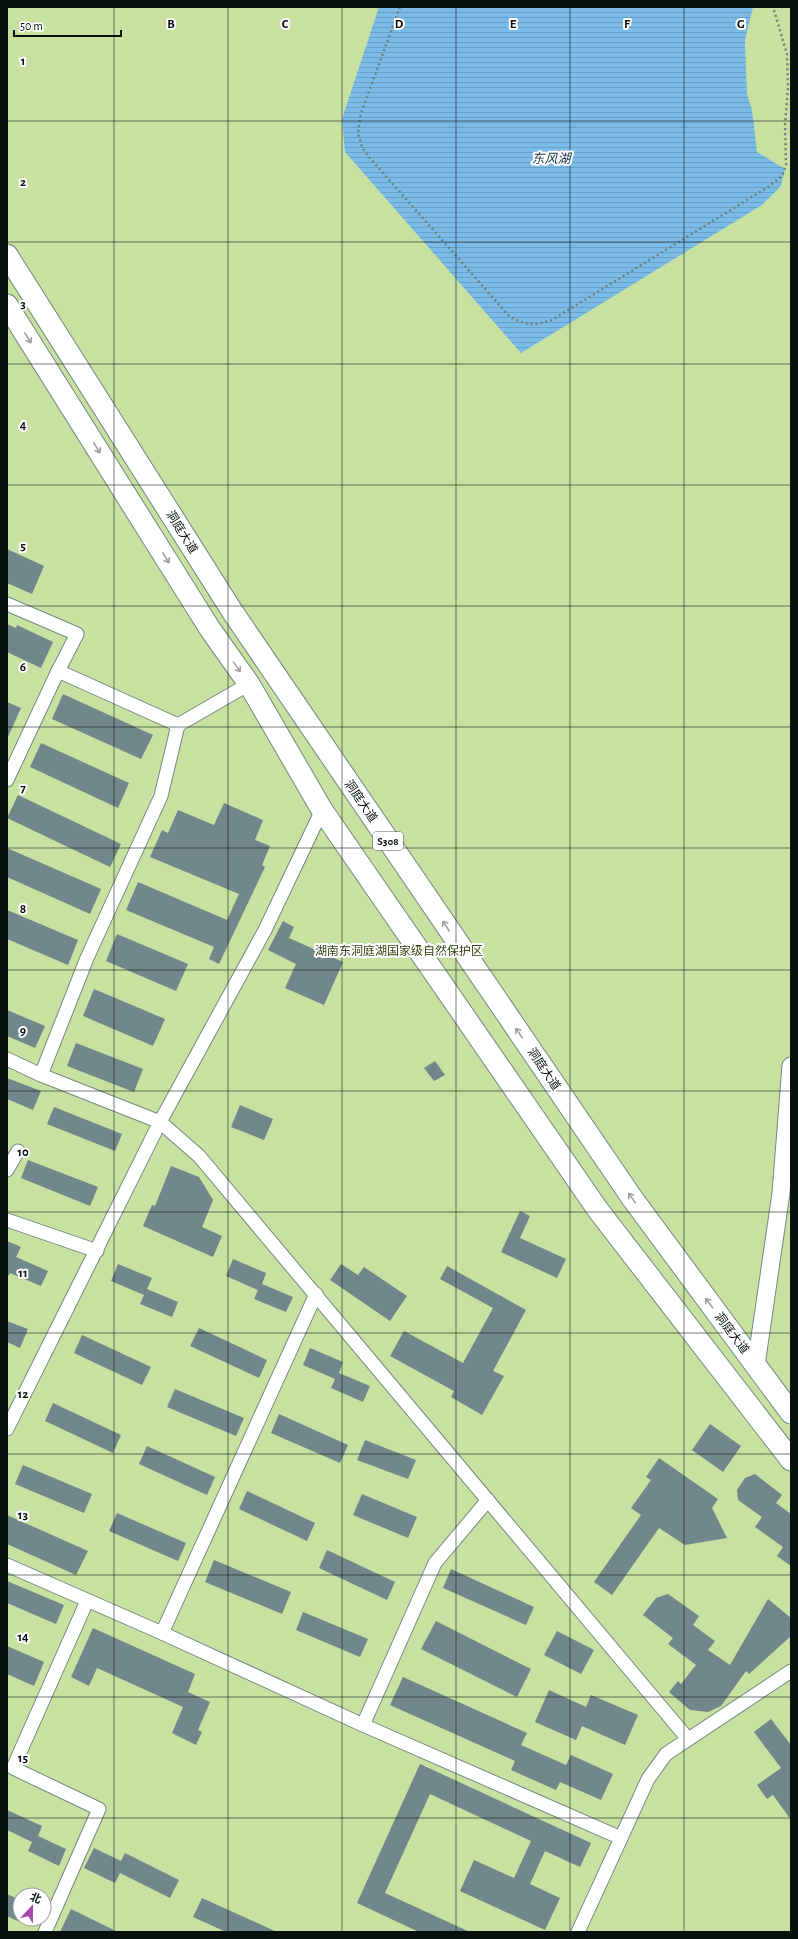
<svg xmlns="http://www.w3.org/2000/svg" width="798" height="1939" font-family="'Alegreya Sans','Noto Sans SC',sans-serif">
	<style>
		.park { fill: #c8e1a0; fill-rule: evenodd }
		.water { fill: url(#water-rules) }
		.building { fill: #70878b }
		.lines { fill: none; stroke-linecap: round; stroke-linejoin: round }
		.minor-casing { stroke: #728984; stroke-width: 15 }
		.tertiary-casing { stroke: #728984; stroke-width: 19 }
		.primary-casing { stroke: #728984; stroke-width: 23 }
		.path { stroke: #6f807c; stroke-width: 2.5; stroke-dasharray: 2 3; stroke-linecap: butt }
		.minor { stroke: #fff; stroke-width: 13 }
		.tertiary { stroke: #fff; stroke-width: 17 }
		.primary { stroke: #fff; stroke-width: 21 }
		.oneway { stroke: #9ca09f }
		.grid { fill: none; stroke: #08110f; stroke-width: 1; stroke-opacity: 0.55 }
		.labels { text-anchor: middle; stroke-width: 4; stroke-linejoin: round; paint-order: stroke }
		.shield { fill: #fff; stroke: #525857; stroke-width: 1 }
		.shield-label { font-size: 11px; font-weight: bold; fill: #08110f }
		.street-label { font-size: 12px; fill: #08110f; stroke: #fff }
		.park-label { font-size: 12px; fill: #364515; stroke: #fff }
		.water-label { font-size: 13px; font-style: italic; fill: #173447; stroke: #fff }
		.grid-label { font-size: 13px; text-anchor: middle; font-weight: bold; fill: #08110f; stroke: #fff; stroke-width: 4; stroke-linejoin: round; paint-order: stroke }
	</style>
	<defs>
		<pattern id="water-rules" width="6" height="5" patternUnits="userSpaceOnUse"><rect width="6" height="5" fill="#7abbe8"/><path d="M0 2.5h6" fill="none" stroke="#68a0c6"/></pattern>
	</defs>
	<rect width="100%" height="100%" fill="#e1fbf6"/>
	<!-- park -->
	<path class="park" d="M 7,7 L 791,7 L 791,1932 L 7,1932 ZM 20,1895 L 44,1895 L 44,1919 L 20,1919 Z"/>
	<!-- water -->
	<path class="water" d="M 379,7 L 753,7 L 745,40 L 747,94 L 752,110 L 757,152 L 785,169 L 781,186 L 762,205 L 521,353 L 345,152 L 342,119 Z"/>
	<!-- building -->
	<g class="building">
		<path d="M 7,549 L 44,566 L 32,594 L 7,583 Z"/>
		<path d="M 7,624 L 16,628 L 17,625 L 53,642 L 41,668 L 7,652 Z"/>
		<path d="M 63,694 L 153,735 L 141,759 L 52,719 Z"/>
		<path d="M 7,702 L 21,708 L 7,739 Z"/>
		<path d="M 41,743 L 129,783 L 118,808 L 30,767 Z"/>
		<path d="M 18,795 L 121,844 L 110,867 L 7,818 Z"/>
		<path d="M 224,803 L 263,820 L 255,840 L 270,846 L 262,865 L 265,867 L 219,964 L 209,959 L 214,947 L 126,910 L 138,882 L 227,920 L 239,894 L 150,857 L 162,830 L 168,833 L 178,810 L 214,825 Z"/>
		<path d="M 7,848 L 101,889 L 90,914 L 7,877 Z"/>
		<path d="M 7,910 L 78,940 L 68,965 L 7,939 Z"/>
		<path d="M 283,921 L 294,927 L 289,938 L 343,962 L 324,1005 L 285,988 L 296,964 L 268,950 Z"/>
		<path d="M 117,934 L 188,964 L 176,991 L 106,961 Z"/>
		<path d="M 94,989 L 165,1019 L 153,1046 L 83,1016 Z"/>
		<path d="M 7,1010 L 45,1026 L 35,1048 L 7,1036 Z"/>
		<path d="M 76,1043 L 143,1069 L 134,1092 L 67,1066 Z"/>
		<path d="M 435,1061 L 445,1075 L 434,1081 L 424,1068 Z"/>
		<path d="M 7,1078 L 41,1091 L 33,1110 L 7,1099 Z"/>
		<path d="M 240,1105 L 273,1119 L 264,1140 L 231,1127 Z"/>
		<path d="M 54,1107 L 122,1134 L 115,1151 L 47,1124 Z"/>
		<path d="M 28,1160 L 98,1187 L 90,1206 L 21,1178 Z"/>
		<path d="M 171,1166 L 199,1177 L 213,1200 L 202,1227 L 222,1236 L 213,1257 L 143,1226 L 152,1205 L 155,1206 Z"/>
		<path d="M 520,1211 L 530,1216 L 520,1238 L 566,1259 L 557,1278 L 501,1252 Z"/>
		<path d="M 7,1241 L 21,1247 L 16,1257 L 48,1271 L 41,1286 L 10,1273 L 7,1278 Z"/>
		<path d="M 233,1259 L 266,1273 L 262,1284 L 293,1297 L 286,1312 L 254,1299 L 258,1290 L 226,1276 Z"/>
		<path d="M 118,1264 L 152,1278 L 147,1289 L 178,1302 L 172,1317 L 140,1304 L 144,1295 L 111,1281 Z"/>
		<path d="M 341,1264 L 358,1275 L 364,1267 L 407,1296 L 390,1321 L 330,1280 Z"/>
		<path d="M 447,1266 L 526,1310 L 493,1371 L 504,1376 L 482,1415 L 451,1397 L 454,1391 L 390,1356 L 404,1331 L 463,1363 L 493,1308 L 440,1279 Z"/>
		<path d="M 7,1321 L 28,1329 L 20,1348 L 7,1342 Z"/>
		<path d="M 199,1328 L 267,1360 L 259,1378 L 190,1346 Z"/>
		<path d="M 82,1335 L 151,1367 L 142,1385 L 74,1353 Z"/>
		<path d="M 310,1348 L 343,1362 L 339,1373 L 370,1386 L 363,1402 L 331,1388 L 335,1379 L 303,1365 Z"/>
		<path d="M 175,1389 L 244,1418 L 236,1436 L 167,1407 Z"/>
		<path d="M 53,1403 L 121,1435 L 113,1453 L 45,1421 Z"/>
		<path d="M 279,1414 L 348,1445 L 340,1463 L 271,1433 Z"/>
		<path d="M 710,1424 L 741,1446 L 723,1472 L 692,1450 Z"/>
		<path d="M 365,1440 L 416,1460 L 408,1479 L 357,1460 Z"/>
		<path d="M 147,1446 L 215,1477 L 207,1495 L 139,1464 Z"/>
		<path d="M 659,1458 L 718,1499 L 712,1508 L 727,1538 L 685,1545 L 659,1528 L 612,1595 L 594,1582 L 641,1515 L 631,1508 L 651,1480 L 646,1477 Z"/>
		<path d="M 23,1465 L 92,1494 L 84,1513 L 15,1484 Z"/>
		<path d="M 755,1474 L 782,1495 L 776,1503 L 791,1514 L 791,1566 L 777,1556 L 783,1547 L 755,1527 L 762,1517 L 738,1500 L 737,1490 L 745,1478 Z"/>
		<path d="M 247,1491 L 315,1523 L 307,1541 L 239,1509 Z"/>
		<path d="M 362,1494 L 417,1517 L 408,1538 L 353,1515 Z"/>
		<path d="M 117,1513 L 186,1543 L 178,1561 L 109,1531 Z"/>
		<path d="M 7,1515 L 88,1551 L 76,1575 L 7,1544 Z"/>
		<path d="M 327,1550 L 395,1582 L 387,1600 L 319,1568 Z"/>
		<path d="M 214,1560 L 291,1592 L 282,1614 L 205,1582 Z"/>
		<path d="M 451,1569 L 534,1607 L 526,1625 L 443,1588 Z"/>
		<path d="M 7,1581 L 64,1605 L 56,1624 L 7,1603 Z"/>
		<path d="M 668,1594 L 699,1616 L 693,1625 L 715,1641 L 708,1650 L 730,1665 L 768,1599 L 791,1618 L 791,1636 L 749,1674 L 746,1671 L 721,1706 L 708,1712 L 690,1710 L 669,1692 L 678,1681 L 681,1684 L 696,1665 L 668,1644 L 673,1638 L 643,1615 L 656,1598 Z"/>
		<path d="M 303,1612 L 368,1639 L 360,1657 L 296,1630 Z"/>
		<path d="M 436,1621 L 531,1669 L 517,1697 L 421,1649 Z"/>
		<path d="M 93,1628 L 195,1674 L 188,1692 L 210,1702 L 198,1730 L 202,1732 L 196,1745 L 172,1733 L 183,1707 L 97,1668 L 89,1686 L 71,1677 Z"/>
		<path d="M 557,1631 L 594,1650 L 581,1674 L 544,1655 Z"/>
		<path d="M 7,1646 L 44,1662 L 34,1686 L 7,1674 Z"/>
		<path d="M 403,1677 L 527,1733 L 521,1745 L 566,1765 L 571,1755 L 613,1774 L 601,1800 L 560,1782 L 556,1790 L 511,1770 L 515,1761 L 390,1705 Z"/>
		<path d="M 549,1690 L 586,1707 L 591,1695 L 638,1715 L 625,1745 L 582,1726 L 576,1740 L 535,1722 Z"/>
		<path d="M 771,1719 L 791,1745 L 791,1820 L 773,1795 L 767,1799 L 757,1785 L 781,1768 L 754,1732 Z"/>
		<path d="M 420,1764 L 591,1843 L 580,1867 L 545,1851 L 530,1884 L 560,1898 L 545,1930 L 460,1891 L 474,1860 L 514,1878 L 531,1841 L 430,1794 L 385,1893 L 470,1932 L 419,1932 L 357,1903 Z"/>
		<path d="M 7,1810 L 42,1826 L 38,1836 L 66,1849 L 59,1866 L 28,1851 L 32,1842 L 7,1830 Z"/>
		<path d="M 94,1848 L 121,1861 L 125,1853 L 179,1880 L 170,1898 L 120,1873 L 115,1883 L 84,1868 Z"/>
		<path d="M 7,1894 L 20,1900 L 20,1922 L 7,1916 Z"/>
		<path d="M 202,1898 L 277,1932 L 226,1932 L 193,1917 Z"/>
		<path d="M 71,1909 L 118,1932 L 60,1932 Z"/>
	</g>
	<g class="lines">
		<!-- minor casing -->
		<g class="minor-casing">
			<g id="minor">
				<path d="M 7,604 L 77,634 L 58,671"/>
				<path d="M 7,780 L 58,671 L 178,725 L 249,684"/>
				<path d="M 322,810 L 265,930 L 160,1122 L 199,1156 L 688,1739"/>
				<path d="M 7,1059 L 41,1075 L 160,1122 L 7,1429"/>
				<path d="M 41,1075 L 87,958 L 161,796 L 178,725"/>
				<path d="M 7,1170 L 18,1151"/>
				<path d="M 7,1220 L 97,1251"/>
				<path d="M 488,1500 L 435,1563 L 363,1725 L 621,1838"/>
				<path d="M 7,1565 L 162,1633 L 316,1294"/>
				<path d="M 162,1633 L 363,1725"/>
				<path d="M 45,1932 L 99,1809 L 13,1768 L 87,1601"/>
				<path d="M 578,1932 L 648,1779 L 666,1754 L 791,1671"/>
			</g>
		</g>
		<!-- tertiary casing -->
		<g class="tertiary-casing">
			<path id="tertiary" d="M 756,1365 L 781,1193 L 791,1066"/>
		</g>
		<!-- primary casing -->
		<g class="primary-casing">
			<g id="primary">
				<path d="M 7,255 L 232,611 L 632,1198 L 791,1413"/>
				<path d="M 7,305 L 210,629 L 249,684 L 322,810 L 598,1210 L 791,1460"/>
			</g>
		</g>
		<!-- path -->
		<path class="path" d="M 400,7 L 361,113 L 358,133 L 362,147 L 369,157 L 509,316 C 526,326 534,326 552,320 L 768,187 L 782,176 L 786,165 L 785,125 L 788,88 L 787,54 L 773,7"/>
		<!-- minor -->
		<use href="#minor" class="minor"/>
		<!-- tertiary -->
		<use href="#tertiary" class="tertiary"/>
		<!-- primary -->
		<use href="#primary" class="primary"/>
	</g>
	<!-- one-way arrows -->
	<defs><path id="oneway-shaft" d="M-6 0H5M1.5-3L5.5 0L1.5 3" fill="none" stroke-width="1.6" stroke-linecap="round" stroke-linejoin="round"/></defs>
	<g class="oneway">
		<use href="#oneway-shaft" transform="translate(28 338) rotate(58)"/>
		<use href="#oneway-shaft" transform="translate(97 448) rotate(58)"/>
		<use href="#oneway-shaft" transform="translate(166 558) rotate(58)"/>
		<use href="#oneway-shaft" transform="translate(237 667) rotate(55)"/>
		<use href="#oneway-shaft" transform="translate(446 926) rotate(-124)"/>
		<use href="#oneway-shaft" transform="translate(519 1033) rotate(-124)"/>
		<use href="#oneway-shaft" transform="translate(632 1198) rotate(-125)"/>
		<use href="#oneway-shaft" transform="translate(709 1303) rotate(-127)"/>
	</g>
	<!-- grid -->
	<path class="grid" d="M 114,7 L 114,1932M 228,7 L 228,1932M 342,7 L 342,1932M 456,7 L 456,1932M 570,7 L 570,1932M 684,7 L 684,1932M 7,121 L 791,121M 7,242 L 791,242M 7,364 L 791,364M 7,485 L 791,485M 7,606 L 791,606M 7,727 L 791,727M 7,848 L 791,848M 7,970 L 791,970M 7,1091 L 791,1091M 7,1212 L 791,1212M 7,1333 L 791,1333M 7,1454 L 791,1454M 7,1575 L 791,1575M 7,1697 L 791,1697M 7,1818 L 791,1818"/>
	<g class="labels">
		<!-- shield labels -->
		<rect class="shield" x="373" y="832" width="30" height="18" rx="3"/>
		<g class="shield-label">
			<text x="388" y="845">S308</text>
		</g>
		<!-- street labels -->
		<g class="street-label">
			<text transform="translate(182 532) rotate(58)" y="4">洞庭大道</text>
			<text transform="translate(361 801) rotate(56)" y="4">洞庭大道</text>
			<text transform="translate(544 1069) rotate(56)" y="4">洞庭大道</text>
			<text transform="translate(732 1333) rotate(53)" y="4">洞庭大道</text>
		</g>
		<!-- park labels -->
		<g class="park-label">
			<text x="399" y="955">湖南东洞庭湖国家级自然保护区</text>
		</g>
		<!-- water labels -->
		<g class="water-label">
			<text x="551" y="163">东风湖</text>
		</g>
	</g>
	<g class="grid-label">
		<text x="171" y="28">B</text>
		<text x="285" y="28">C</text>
		<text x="399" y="28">D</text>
		<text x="513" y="28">E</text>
		<text x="627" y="28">F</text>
		<text x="741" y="28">G</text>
		<text x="23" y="65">1</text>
		<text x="23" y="186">2</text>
		<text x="23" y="308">3</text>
		<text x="23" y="429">4</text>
		<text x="23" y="550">5</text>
		<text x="23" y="671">6</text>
		<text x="23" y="792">7</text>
		<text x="23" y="913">8</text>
		<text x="23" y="1035">9</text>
		<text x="23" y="1156">10</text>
		<text x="23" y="1277">11</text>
		<text x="23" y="1398">12</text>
		<text x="23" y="1519">13</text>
		<text x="23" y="1641">14</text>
		<text x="23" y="1762">15</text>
	</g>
	<!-- border -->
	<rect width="798" height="1939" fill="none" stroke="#08110f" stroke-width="16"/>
	<!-- north arrow -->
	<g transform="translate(32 1907) rotate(22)"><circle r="19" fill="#ffffff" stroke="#9ca09f"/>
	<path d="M0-3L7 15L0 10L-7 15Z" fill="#a847ae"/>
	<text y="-6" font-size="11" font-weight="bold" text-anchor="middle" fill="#08110f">北</text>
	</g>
	<!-- scale -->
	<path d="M14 30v6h107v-6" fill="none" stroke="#08110f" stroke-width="2"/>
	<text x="20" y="30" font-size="12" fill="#08110f" stroke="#ffffff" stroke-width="3" paint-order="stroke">50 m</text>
</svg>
